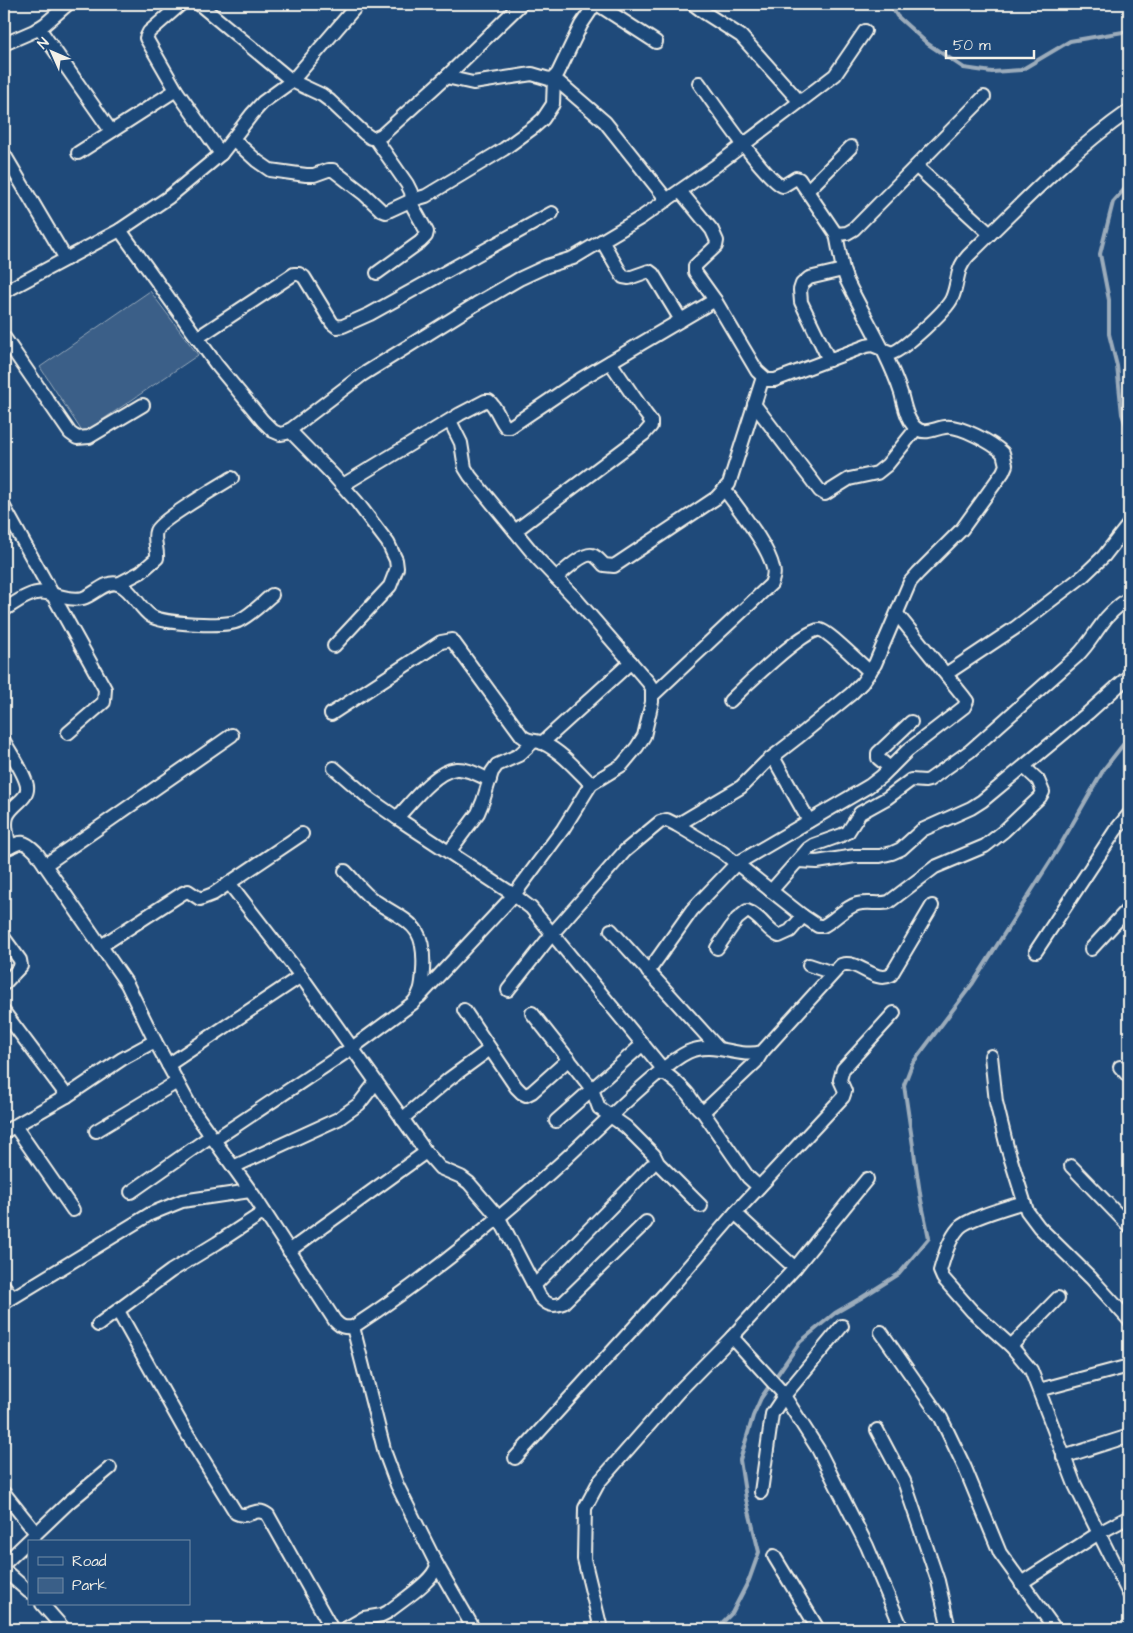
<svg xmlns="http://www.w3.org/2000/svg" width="1133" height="1633" font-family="'Architects Daughter',sans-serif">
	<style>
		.green { fill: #3a5f88; stroke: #97a8b8 }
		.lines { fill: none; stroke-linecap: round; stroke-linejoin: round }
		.stream { stroke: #9cacbb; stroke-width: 4 }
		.minor-casing { stroke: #f4f1e8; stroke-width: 16 }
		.minor { stroke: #1f4a7a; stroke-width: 12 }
	</style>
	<rect width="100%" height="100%" fill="#1f4a7a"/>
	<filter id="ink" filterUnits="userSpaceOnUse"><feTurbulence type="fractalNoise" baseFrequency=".02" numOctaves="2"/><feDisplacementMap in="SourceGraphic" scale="10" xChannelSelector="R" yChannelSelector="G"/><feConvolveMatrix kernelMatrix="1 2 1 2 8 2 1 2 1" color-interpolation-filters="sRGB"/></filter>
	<g filter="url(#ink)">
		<!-- green -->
		<path class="green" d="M 150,291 L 198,355 L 83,433 L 40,367 Z"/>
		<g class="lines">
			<!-- stream -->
			<g class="stream">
				<path d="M 890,4 L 897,16 L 928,44 L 964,68 L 992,72 L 1021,70 L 1070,41 L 1129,31"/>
				<path d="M 1129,184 L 1113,202 L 1100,254 L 1109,300 L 1109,334 L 1117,366 L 1122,414 L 1129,433"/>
				<path d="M 716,1629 L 732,1613 L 749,1580 L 759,1552 L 746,1499 L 740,1460 L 753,1416 L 761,1398 L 800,1342 L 835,1313 L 861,1298 L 899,1274 L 929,1238 L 921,1200 L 904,1085 L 912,1064 L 973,983 L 1058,849 L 1104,769 L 1129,737"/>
			</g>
			<!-- minor casing -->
			<g class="minor-casing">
				<g id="minor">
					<path d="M 181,4 L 149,32 L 146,38 L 176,90 L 221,154"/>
					<path d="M 199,4 L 292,81 L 322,95 L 330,101 L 364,133 L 371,138 L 375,138 L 382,135 L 446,77 L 521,4"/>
					<path d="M 597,4 L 656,42"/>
					<path d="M 693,4 L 705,13 L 741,36 L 799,101"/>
					<path d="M 39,28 L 111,131"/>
					<path d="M 4,44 L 34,31 L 45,24 L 68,4"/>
					<path d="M 446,77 L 473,83 L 532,74 L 549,79 L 554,78 L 558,73 L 581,25 L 595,4"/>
					<path d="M 554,78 L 605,122 L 667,200"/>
					<path d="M 375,138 L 407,184 L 411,192 L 413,207 L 427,232 L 426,236 L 420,242 L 377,273"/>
					<path d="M 233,139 L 257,161 L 270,170 L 306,175 L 314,175 L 328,170 L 333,170 L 364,194 L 381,210 L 386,212 L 412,200 L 426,196 L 504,149 L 534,127 L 543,119 L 553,104 L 554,78"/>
					<path d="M 78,153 L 176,90"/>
					<path d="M 4,154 L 66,259"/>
					<path d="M 917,167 L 990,234"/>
					<path d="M 808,190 L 851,147"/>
					<path d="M 680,191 L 712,230 L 717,241 L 716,246 L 695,266 L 695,272 L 715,300 L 757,371 L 767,380 L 775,380 L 866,346 L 872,345 L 892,353 C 904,349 947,310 952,298 C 959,282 955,270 968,256 C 1020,205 1070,152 1129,111"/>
					<path d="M 120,230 L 216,364 L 263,421 L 273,431 L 280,434 L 286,433 L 362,375 L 476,304 L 519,279 L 547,266 L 573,258 L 642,217 L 714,167 L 835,75 L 865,31"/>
					<path d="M 836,234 L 847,233 L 854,229 L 984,97"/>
					<path d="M 602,241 L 623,277 L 629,278 L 649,271 L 653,274 L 681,320"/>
					<path d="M 4,292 L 120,230 L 169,197 L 221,154 L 252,114 L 263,102 L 292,81 L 358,4"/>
					<path d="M 4,337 L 70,433 L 77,438 L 89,437 L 143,405"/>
					<path d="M 197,338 L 294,274 L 299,274 L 304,277 L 332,323 L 337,327 L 343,326 L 370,314 L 552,213"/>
					<path d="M 829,360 L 801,302 L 800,290 L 802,284 L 809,278 L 843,270"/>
					<path d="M 754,404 L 820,491 L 825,494 L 849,479 L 877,473 L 887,465 L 916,429"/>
					<path d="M 289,430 L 333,475 L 357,502 L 388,543 L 396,560 L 397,568 L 390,586 L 334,646"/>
					<path d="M 343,485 L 460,414 L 485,401 L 489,401 C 497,408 499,419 506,427 L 510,427 L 581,379 L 715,300"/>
					<path d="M 4,507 L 105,689 L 104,702 L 68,733"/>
					<path d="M 515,531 L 644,434 L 651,426 L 651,421 L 645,413 L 610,362"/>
					<path d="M 556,578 C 563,572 583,553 592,555 C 597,556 601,562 604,565 L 614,566 L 716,498 L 729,484 L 763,377"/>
					<path d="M 118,584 L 141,572 L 157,558 C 158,550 153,539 156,531 C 159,521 219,486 232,478"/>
					<path d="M 4,610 C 15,603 31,590 46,593 C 58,595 70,601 83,598 C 94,595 106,580 118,584 C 132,589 139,608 151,616 C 163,624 226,627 238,621 C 251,615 261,604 272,595"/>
					<path d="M 946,674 L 1015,628 L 1083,576 L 1104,556 L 1129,524"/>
					<path d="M 652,696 L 771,584 C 773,579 775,574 773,568 C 768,545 739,510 725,490"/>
					<path d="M 730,701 C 742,689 806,627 820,630 C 828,631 861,664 870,672"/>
					<path d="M 331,714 L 441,642 L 452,640 L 522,736 C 529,742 536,740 543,743 C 562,752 577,770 591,784"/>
					<path d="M 4,741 C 10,753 25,773 27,786 C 29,800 11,804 7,817 C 4,826 8,838 10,847"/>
					<path d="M 542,743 L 631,662"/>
					<path d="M 773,757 L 809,821"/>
					<path d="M 334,768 L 371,800 L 397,818 L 514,895 L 531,908 L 663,1069 L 661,1074 L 666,1074 C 674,1080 681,1086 687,1093 C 693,1100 695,1107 703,1112 L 748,1177 L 759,1187"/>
					<path d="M 890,768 L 878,758 L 878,753 L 911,722"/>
					<path d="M 397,818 C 411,803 435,771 456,769 C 468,768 480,776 490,780"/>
					<path d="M 677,825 L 741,787 L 766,762 L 797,738 L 851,694 L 862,683 L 875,664 L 910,582 L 918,573 L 962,529 L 1003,472 L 1006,465 L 1003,453 C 993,443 960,425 945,427 C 936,428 927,434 919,430 C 907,424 904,404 901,393 C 888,354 865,318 847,281 L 843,270 L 836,234 L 799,179 L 796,178 L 783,186 C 768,183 711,100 699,83"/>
					<path d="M 4,850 C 20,842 22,838 36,852 L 127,984 L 155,1041 L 192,1109 L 254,1196 L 335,1321 C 341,1327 344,1328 353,1327 C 428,1278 497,1221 563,1161 C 592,1134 619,1107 649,1081 C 661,1071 673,1059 688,1052 C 714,1040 738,1059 762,1052 L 841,965 C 859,959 874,984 891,975 L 932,906"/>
					<path d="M 449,852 L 478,813 L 483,801 L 492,772 L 497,765 L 519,755 L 534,741"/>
					<path d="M 798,861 L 817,862 L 855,856 L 880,856 L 892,853 L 901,849 L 922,830 L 971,808 L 982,801 L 1088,713 L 1129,676"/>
					<path d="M 45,865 L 232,735"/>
					<path d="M 229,883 L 301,976 L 426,1152 L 440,1168 L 461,1177 L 469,1183 L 499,1218 L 540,1297 C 547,1305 553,1307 563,1303 L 646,1222"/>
					<path d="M 771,891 L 808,849 L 814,845 L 842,835 L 848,832 L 860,813 L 887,798 L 911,780 L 925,781 L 929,780 L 970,751 L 1077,656 C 1088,645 1092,637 1101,625 C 1108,614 1119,605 1129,598"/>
					<path d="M 611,930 L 717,1047"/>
					<path d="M 4,938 L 20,960 L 21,966 L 4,984"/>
					<path d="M 101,946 L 183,893 L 188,891 L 200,899 L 213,894 L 302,834"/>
					<path d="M 717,948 L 737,919 L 747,911 C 760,915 767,931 779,936 L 790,931 L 803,916"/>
					<path d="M 1091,949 L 1129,908"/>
					<path d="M 1036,951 L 1115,831 L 1129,814"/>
					<path d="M 809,965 L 833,973"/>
					<path d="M 648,972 L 692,910 L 736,864 L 869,786 L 882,776 L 907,751 L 964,707 L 967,701 L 964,697 L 897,614"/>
					<path d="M 508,990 L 552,934 L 625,851 L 660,822 L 667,820 L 677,825 L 722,852 L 803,916 L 818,926 L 823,926 C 835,920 844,908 857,904 C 868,901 879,905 889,902 L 935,867 L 985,846 L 1004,831 L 1040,797 L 1043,792 L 1038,780 L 1024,767"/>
					<path d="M 419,997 L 514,895 L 563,829 L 591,784 L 622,765 L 637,747 L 644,736 L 652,702 L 652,688 L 648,682 L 576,599 L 537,558 L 470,476 L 465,468 L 461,443 L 450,421"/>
					<path d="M 464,1010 L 516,1087 L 522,1093 L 526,1095 L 532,1092 L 569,1059"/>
					<path d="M 4,1012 L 67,1096"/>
					<path d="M 532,1013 L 592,1089 L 599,1108 L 626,1127 L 654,1155 L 658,1163 L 701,1206"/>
					<path d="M 991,1056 L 996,1102 L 1007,1147 L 1027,1211 L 1039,1227 L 1091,1278 L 1129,1320"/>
					<path d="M 168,1065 L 301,976"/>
					<path d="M 1120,1067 L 1129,1077"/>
					<path d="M 703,1112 L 756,1062 L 762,1052"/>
					<path d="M 402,1119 L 449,1079 L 490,1049"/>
					<path d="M 556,1121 L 643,1044"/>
					<path d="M 15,1126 L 73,1210"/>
					<path d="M 96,1131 L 177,1082"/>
					<path d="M 4,1132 L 67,1096 L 122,1059 L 155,1041"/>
					<path d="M 214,1140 L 352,1048 L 413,1003 C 422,993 422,983 423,971 C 426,923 409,924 375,901 C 364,894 355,881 345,871"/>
					<path d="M 1071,1166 L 1129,1226"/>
					<path d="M 233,1167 L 338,1119 L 359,1104 L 376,1082"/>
					<path d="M 131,1192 L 211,1136"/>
					<path d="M 1024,1202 C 1009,1207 968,1218 959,1228 C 949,1239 944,1257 940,1271 L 943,1278 L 972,1311 L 1011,1346 L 1031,1370 L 1075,1485 L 1129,1594"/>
					<path d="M 735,1213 L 843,1097 L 845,1091 L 840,1080 L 843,1069 L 894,1013"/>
					<path d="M 289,1251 L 426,1152"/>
					<path d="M 4,1286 L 12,1297"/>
					<path d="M 534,1286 L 651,1166"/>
					<path d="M 4,1303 L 150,1214 L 182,1201 L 250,1191"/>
					<path d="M 118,1311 L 183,1427 L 236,1513 C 250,1520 255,1505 268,1515 L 332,1629"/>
					<path d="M 98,1325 L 171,1271 L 217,1243 L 264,1212"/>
					<path d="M 881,1332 L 941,1418 L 965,1468 L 1000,1553 L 1055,1629"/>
					<path d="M 732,1337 L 795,1268 L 867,1179"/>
					<path d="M 1011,1346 L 1058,1298"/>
					<path d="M 1039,1390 L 1129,1366"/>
					<path d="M 877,1430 L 904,1481 L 938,1581 L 949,1629"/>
					<path d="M 1063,1457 L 1129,1436"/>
					<path d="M 515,1458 L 671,1287 L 735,1213 L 795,1268"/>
					<path d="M 761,1492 L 772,1414 L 784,1396 L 842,1326"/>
					<path d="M 4,1493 L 36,1533"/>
					<path d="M 774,1556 L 818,1629"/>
					<path d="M 4,1564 L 69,1502 L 110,1468"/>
					<path d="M 437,1565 L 471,1624 L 470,1629"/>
					<path d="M 4,1570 L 29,1592"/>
					<path d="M 1021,1583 L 1099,1533 L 1129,1517"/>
					<path d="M 42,1604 L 64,1629"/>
					<path d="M 345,1629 L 364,1618 L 382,1615 L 388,1612 C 401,1601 434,1581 437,1565 L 397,1485 L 385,1453 L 353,1327"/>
					<path d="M 601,1629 L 584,1559 L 585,1508 L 599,1482 L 678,1392 L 732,1337 L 781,1391 L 818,1449 L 867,1546 L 902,1629"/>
				</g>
			</g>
			<!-- minor -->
			<use href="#minor" class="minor"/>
		</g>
	</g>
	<!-- margin -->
	<rect width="1133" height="1633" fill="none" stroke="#1f4a7a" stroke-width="20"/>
	<rect x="10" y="10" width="1113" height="1613" fill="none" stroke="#f4f1e8" stroke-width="2" filter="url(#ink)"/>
	<!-- legend -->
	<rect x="28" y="1540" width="162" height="65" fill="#1f4a7a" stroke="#748da6"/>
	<rect x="38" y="1557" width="25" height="8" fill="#1f4a7a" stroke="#748da6"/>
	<text x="72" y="1566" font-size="15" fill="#f4f1e8">Road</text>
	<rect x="38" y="1578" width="25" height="15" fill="#3a5f88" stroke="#748da6"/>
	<text x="72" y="1590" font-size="15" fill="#f4f1e8">Park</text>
	<!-- north arrow -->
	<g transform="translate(52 52) rotate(315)" stroke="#1f4a7a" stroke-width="4" paint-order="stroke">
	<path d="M0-4L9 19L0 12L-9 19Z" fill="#f4f1e8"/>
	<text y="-8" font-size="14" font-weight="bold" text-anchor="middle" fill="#f4f1e8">N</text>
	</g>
	<!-- scale -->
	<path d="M946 50v8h88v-8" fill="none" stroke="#f4f1e8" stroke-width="2.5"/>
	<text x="953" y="50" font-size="15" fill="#f4f1e8" stroke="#1f4a7a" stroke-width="4" paint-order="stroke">50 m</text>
</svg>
